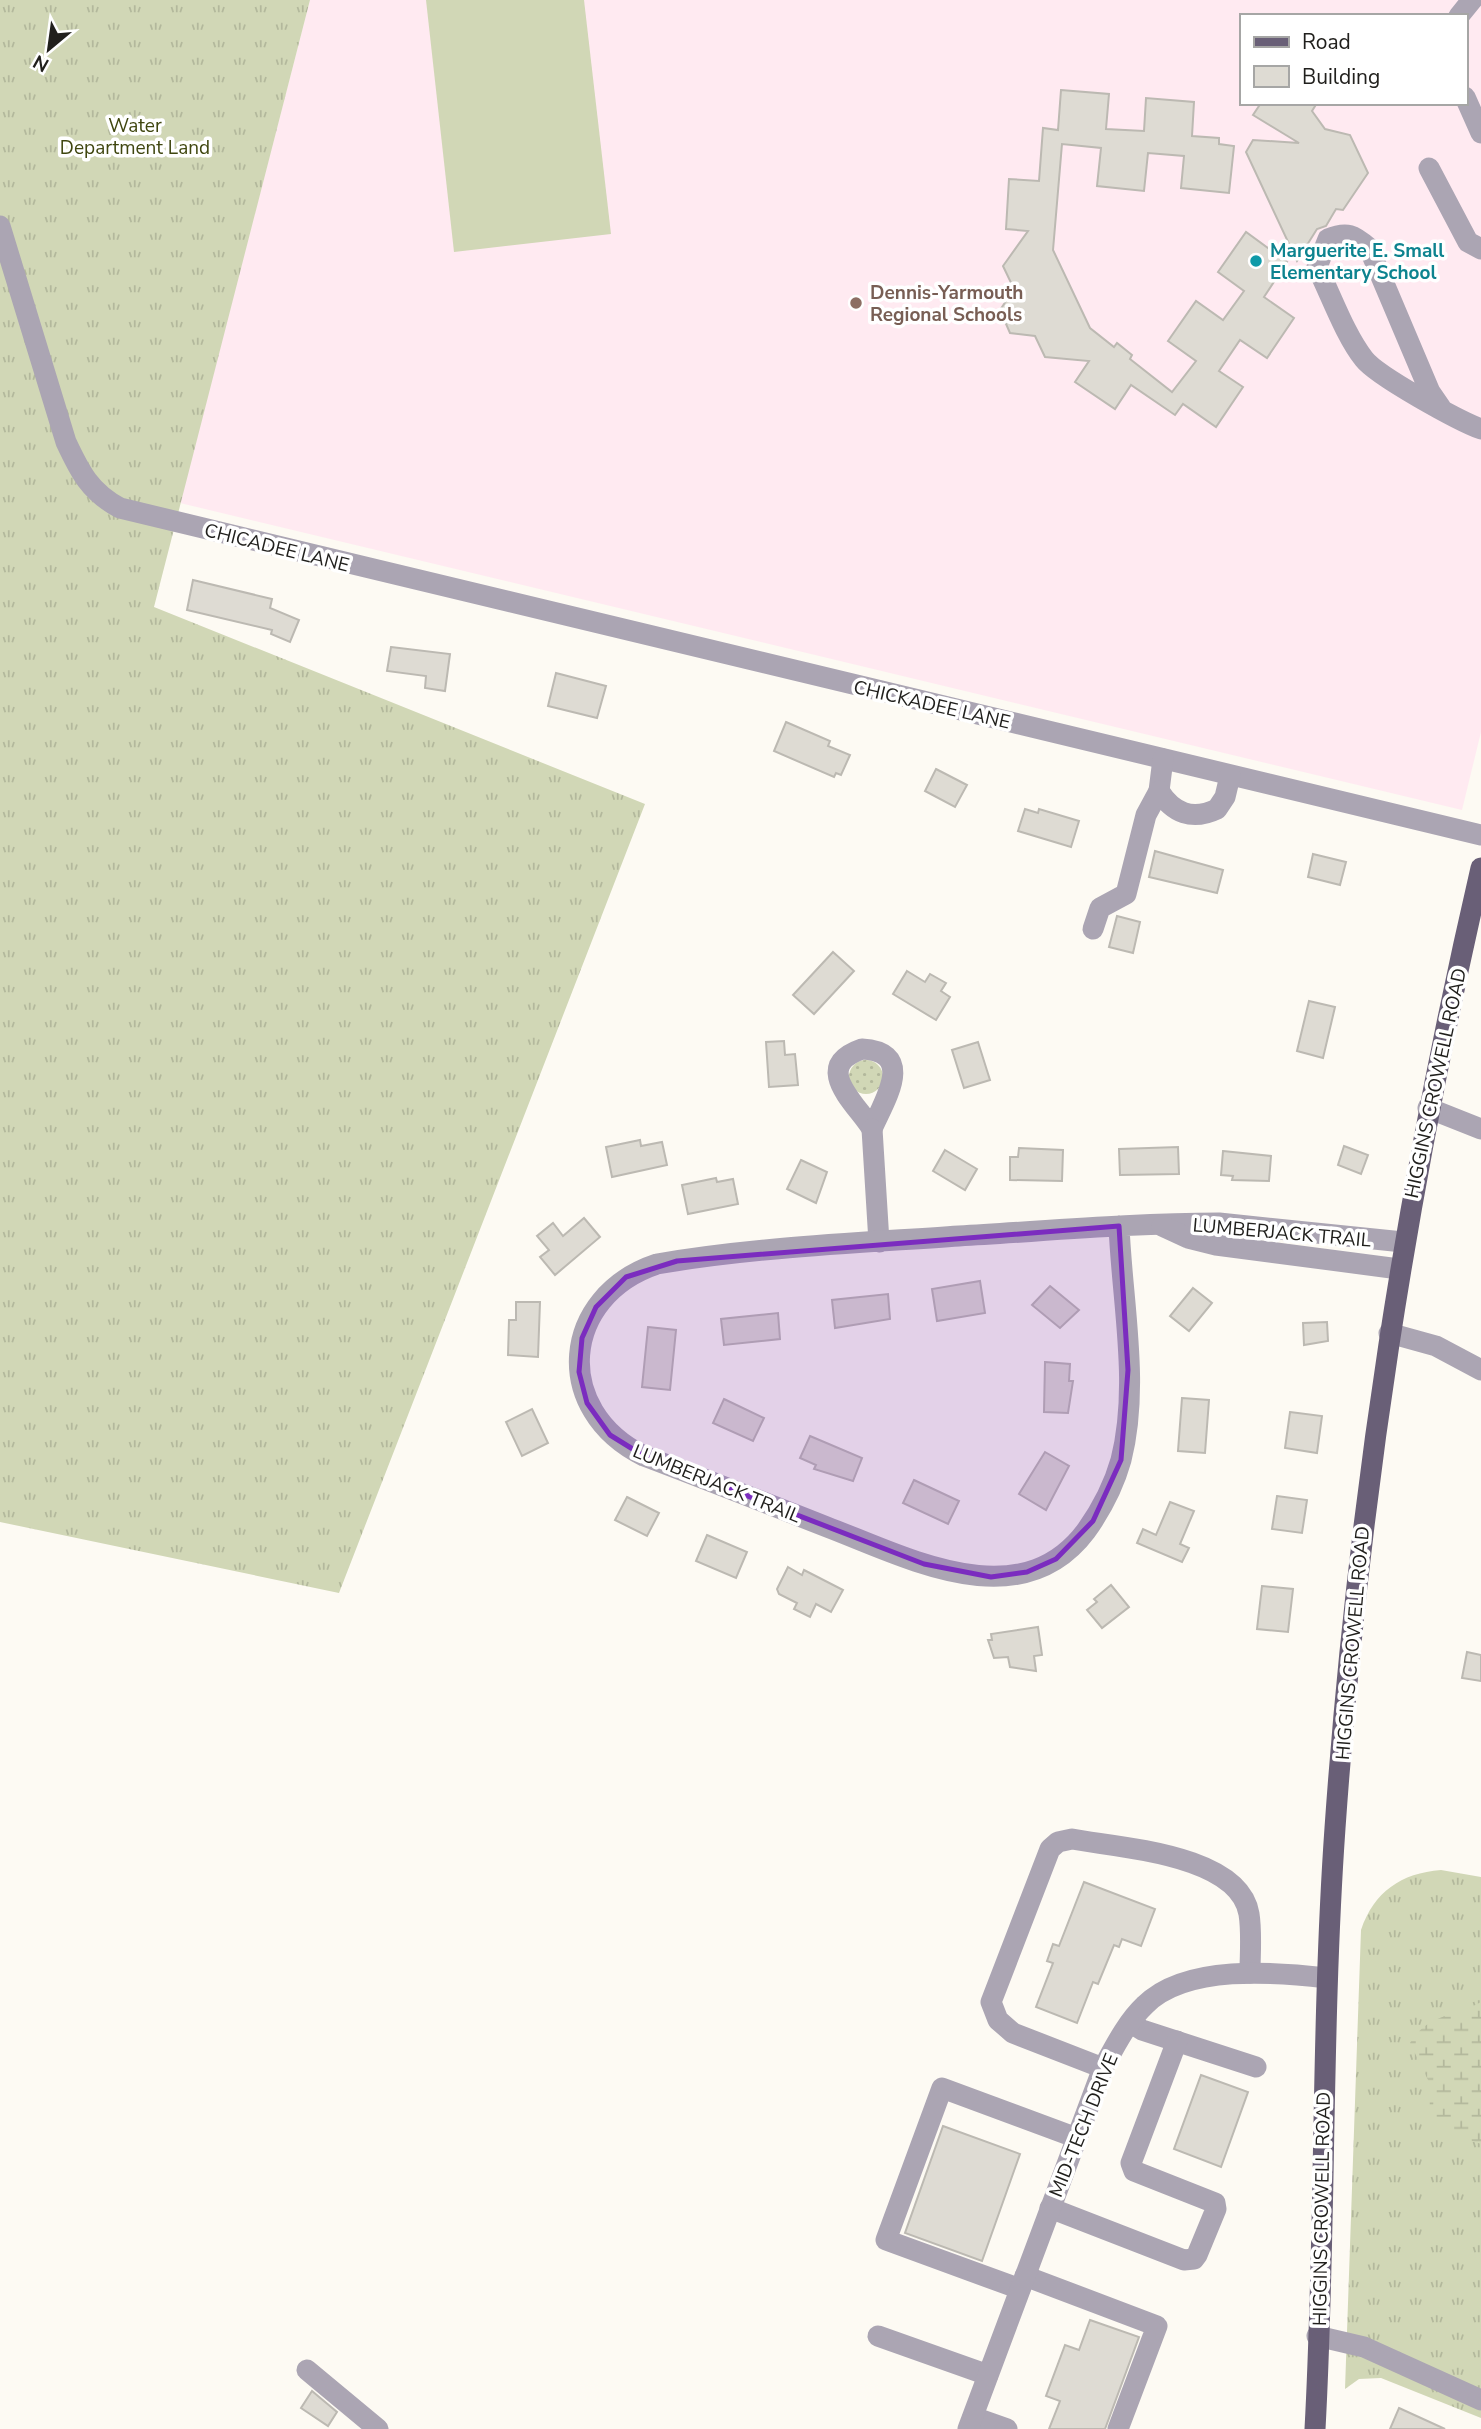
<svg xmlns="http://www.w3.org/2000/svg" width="1481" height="2429" font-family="'Nunito Sans',sans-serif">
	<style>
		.education { fill: #ffeaf1; fill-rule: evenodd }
		.grass { fill: url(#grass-tufts) }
		.wetland { fill: url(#wetland-marsh) }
		.garden { fill: url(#garden-dots) }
		.pitch { fill: #d1d7b6 }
		.building { fill: #dedbd3; stroke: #bcb9b2; stroke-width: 2 }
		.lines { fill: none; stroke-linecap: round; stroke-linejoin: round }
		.minor { stroke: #aba5b3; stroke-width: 21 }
		.major { stroke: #695f77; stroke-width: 21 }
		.marked { fill: #7b2cbf; fill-opacity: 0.2; stroke: #7b2cbf; stroke-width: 5; stroke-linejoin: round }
		.culture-dot { fill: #0f9aa8; stroke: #fff; stroke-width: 2.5 }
		.education-dot { fill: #8d6e63; stroke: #fff; stroke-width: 2.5 }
		.labels { text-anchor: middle; stroke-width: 7; stroke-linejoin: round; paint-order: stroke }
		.park-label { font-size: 19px; fill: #3f460f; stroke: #fff }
		.culture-label { font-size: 19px; font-weight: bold; fill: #0d838f; stroke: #fff; text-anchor: start }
		.education-label { font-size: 19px; font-weight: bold; fill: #785e54; stroke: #fff; text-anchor: start }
		.street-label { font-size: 19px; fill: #21201d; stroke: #fff }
	</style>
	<defs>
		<pattern id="grass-tufts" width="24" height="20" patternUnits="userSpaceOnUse" patternTransform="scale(1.75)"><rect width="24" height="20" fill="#d1d7b6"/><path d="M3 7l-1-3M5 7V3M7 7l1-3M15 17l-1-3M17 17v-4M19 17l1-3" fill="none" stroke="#b3b89c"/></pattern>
		<pattern id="wetland-marsh" width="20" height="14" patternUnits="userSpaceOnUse" patternTransform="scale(1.75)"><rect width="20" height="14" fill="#d1d7b6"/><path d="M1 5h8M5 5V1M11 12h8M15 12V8" fill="none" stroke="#b3b89c"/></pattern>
		<pattern id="garden-dots" width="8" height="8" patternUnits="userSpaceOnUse" patternTransform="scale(1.75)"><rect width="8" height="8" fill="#d1d7b6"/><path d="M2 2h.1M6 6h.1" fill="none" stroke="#b3b89c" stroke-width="1.8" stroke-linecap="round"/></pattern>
	</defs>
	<rect width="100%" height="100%" fill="#fdfaf3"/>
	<!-- education -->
	<path class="education" d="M 310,0 L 1481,0 L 1481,732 L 1462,810 L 180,503 ZM 1241,16 L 1465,16 L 1465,103 L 1241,103 Z"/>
	<!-- grass -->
	<g class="grass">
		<path d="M 0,0 L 310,0 L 154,607 L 645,804 L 339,1593 L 0,1522 Z"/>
		<path d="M 1441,1870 L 1481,1877 L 1481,2418 L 1381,2378 L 1359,2379 L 1345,2389 L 1361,1930 C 1374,1892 1401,1873 1441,1870 Z"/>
	</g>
	<!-- wetland -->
	<path class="wetland" d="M 1481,2002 L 1481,2144 L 1443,2131 L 1436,2123 L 1430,2111 L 1429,2082 L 1410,2043 C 1426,2015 1455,2016 1481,2002 Z"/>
	<!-- garden -->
	<circle class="garden" cx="866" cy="1077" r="17"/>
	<!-- pitch -->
	<path class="pitch" d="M 426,0 L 584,0 L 611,234 L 454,252 Z"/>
	<!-- building -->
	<g class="building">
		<path d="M 1061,90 L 1109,94 L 1106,129 L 1144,131 L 1146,98 L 1194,102 L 1192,136 L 1219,138 L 1219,144 L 1234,146 L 1229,193 L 1181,188 L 1184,156 L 1148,153 L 1144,191 L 1097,186 L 1101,148 L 1062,144 L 1053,250 L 1090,328 L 1114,347 L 1117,343 L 1132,355 L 1130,359 L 1172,392 L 1196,361 L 1168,341 L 1196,301 L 1223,320 L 1244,291 L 1218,272 L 1246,232 L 1287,262 L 1264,297 L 1294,318 L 1267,358 L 1240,340 L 1219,371 L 1243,387 L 1216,427 L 1183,404 L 1175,415 L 1131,385 L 1115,409 L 1075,382 L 1089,361 L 1045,357 L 1035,336 L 1010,333 L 1000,310 L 1014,289 L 1003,266 L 1028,231 L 1006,229 L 1009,179 L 1039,181 L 1043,128 L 1058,130 Z"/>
		<path d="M 1261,103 L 1317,103 L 1312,111 L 1325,129 L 1350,135 L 1368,173 L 1343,210 L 1336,209 L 1326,226 L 1317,229 L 1297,261 L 1246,152 L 1253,140 L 1299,143 L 1253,115 Z"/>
		<path d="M 193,580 L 272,599 L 270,608 L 299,620 L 290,642 L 271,634 L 272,630 L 187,610 Z"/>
		<path d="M 391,647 L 450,654 L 445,691 L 425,688 L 426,676 L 387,671 Z"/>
		<path d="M 556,673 L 606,686 L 597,718 L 548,706 Z"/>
		<path d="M 786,722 L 830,741 L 828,746 L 850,755 L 841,775 L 836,773 L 834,777 L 774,751 Z"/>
		<path d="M 936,769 L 967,785 L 955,807 L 925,791 Z"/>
		<path d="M 1025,809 L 1038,813 L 1039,809 L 1079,821 L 1071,847 L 1018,831 Z"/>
		<path d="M 1155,851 L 1223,870 L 1217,893 L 1149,877 Z"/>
		<path d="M 1313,854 L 1346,862 L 1340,885 L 1308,877 Z"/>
		<path d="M 1117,916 L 1140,922 L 1133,953 L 1109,947 Z"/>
		<path d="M 833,952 L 854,971 L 814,1014 L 793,995 Z"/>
		<path d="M 907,971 L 925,982 L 930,974 L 946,983 L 941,991 L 950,997 L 936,1020 L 893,994 Z"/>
		<path d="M 1309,1001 L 1335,1007 L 1323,1058 L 1297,1051 Z"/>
		<path d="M 784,1041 L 785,1055 L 795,1054 L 798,1085 L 769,1087 L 766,1042 Z"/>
		<path d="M 978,1042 L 990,1080 L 964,1088 L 952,1050 Z"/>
		<path d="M 640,1140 L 641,1146 L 662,1142 L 667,1165 L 612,1177 L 606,1147 Z"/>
		<path d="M 1344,1146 L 1368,1155 L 1361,1174 L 1338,1165 Z"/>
		<path d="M 1178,1147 L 1179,1174 L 1120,1175 L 1119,1149 Z"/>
		<path d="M 1019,1148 L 1063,1150 L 1062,1181 L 1010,1180 L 1010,1157 L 1018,1157 Z"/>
		<path d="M 945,1150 L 977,1169 L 965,1190 L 933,1171 Z"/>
		<path d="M 1223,1151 L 1271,1156 L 1269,1181 L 1232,1180 L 1233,1176 L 1221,1175 Z"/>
		<path d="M 801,1160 L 827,1172 L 816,1203 L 787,1189 Z"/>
		<path d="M 716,1178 L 717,1182 L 733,1179 L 738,1204 L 688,1214 L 682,1185 Z"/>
		<path d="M 584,1218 L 600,1237 L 555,1275 L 540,1257 L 549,1250 L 537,1236 L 553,1223 L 563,1236 Z"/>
		<path d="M 980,1281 L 985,1313 L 937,1321 L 932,1289 Z"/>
		<path d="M 1050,1286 L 1079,1310 L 1060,1328 L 1032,1305 Z"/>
		<path d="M 1193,1288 L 1212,1303 L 1189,1331 L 1170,1316 Z"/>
		<path d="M 888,1294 L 890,1319 L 835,1328 L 832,1300 Z"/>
		<path d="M 516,1302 L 540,1302 L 538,1357 L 508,1355 L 509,1320 L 516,1320 Z"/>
		<path d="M 778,1313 L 780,1339 L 724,1345 L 721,1319 Z"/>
		<path d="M 1327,1322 L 1328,1341 L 1304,1345 L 1303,1323 Z"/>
		<path d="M 648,1327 L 676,1330 L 670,1390 L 642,1387 Z"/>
		<path d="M 1045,1362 L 1070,1364 L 1069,1381 L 1073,1381 L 1068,1413 L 1044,1412 Z"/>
		<path d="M 1182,1398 L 1209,1400 L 1205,1453 L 1178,1451 Z"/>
		<path d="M 724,1399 L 764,1418 L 753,1441 L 713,1423 Z"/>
		<path d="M 532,1409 L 548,1443 L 522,1456 L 506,1422 Z"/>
		<path d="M 1290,1412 L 1322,1416 L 1317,1453 L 1285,1448 Z"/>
		<path d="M 810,1436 L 862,1458 L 853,1481 L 814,1469 L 816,1465 L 800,1458 Z"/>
		<path d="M 1045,1452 L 1069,1466 L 1046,1510 L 1019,1494 Z"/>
		<path d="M 914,1480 L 959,1501 L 948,1524 L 903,1503 Z"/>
		<path d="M 1277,1496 L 1307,1500 L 1302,1533 L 1272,1529 Z"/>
		<path d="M 627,1497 L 659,1513 L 647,1536 L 615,1520 Z"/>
		<path d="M 1170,1502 L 1194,1511 L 1180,1544 L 1189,1548 L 1182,1562 L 1137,1543 L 1143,1529 L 1156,1535 Z"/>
		<path d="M 707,1535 L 747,1552 L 736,1578 L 696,1561 Z"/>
		<path d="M 788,1567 L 802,1575 L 804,1570 L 843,1590 L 831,1612 L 816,1604 L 810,1617 L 794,1609 L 797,1603 L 779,1594 L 777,1589 Z"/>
		<path d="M 1111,1585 L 1129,1607 L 1102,1628 L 1087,1610 L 1097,1602 L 1094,1599 Z"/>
		<path d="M 1262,1586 L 1293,1589 L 1288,1632 L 1257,1629 Z"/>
		<path d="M 1038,1627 L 1042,1655 L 1034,1656 L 1036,1671 L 1010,1667 L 1008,1657 L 994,1658 L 988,1640 L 992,1640 L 991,1634 Z"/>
		<path d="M 1467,1652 L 1481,1655 L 1481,1681 L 1462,1678 Z"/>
		<path d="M 1084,1882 L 1155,1909 L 1141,1946 L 1122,1939 L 1119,1947 L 1114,1945 L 1098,1984 L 1093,1982 L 1077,2023 L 1036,2007 L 1053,1963 L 1047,1961 L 1053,1944 L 1059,1946 Z"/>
		<path d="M 1201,2075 L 1248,2092 L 1221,2167 L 1174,2149 Z"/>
		<path d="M 943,2126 L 1020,2154 L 982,2261 L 905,2233 Z"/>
		<path d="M 1090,2320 L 1139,2337 L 1105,2429 L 1049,2429 L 1060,2401 L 1046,2396 L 1065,2345 L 1079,2350 Z"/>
		<path d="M 312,2391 L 337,2412 L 328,2426 L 301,2408 Z"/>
		<path d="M 1399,2408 L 1445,2429 L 1390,2429 Z"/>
	</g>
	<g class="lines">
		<!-- minor -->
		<g class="minor">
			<path d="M 1459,16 L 1472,0"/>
			<path d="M 1465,97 L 1481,133"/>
			<path d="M 1429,168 L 1468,242 L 1481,249"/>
			<path d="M 0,226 L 66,442 C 80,472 90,492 120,508 L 1481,835"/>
			<path d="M 1441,408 L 1430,392 L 1369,248 C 1354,235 1347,231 1328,239 L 1317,267 C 1331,295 1345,335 1364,359 C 1377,376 1459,421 1481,429"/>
			<path d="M 1163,759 L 1159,791 C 1173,813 1192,821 1217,809 L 1225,797 L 1230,776"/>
			<path d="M 1093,929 L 1100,908 L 1126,894 L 1146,815 L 1159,791"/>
			<path d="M 862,1049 C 917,1052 884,1101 872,1129 C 857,1104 810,1067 862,1049 Z"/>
			<path d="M 1428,1108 L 1481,1129"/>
			<path d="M 872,1129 L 879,1242"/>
			<path d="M 1119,1226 C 1122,1302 1140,1385 1121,1460 C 1114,1485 1101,1510 1086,1531 C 1020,1619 906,1557 827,1527 C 766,1503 705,1479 644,1456 C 551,1410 561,1296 657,1264 C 756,1247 859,1243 959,1236 C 1046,1231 1133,1223 1219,1223 L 1403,1242"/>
			<path d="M 1162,1226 L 1188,1238 L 1216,1245 L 1399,1269"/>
			<path d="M 1389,1333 L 1436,1346 L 1481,1370"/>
			<path d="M 1131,2023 L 1142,2030 L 1256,2067"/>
			<path d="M 1103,2068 L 1013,2033 L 998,2020 L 991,2002 L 1050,1849 L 1058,1842 L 1072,1839 C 1120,1848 1239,1854 1249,1914 C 1252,1933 1250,1954 1250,1973"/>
			<path d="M 1050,2208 L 1184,2260 L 1194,2259 L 1197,2255 L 1216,2209 L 1215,2203 L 1134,2171 L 1131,2163 L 1177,2041"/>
			<path d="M 1025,2276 L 1157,2326 L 1118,2429"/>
			<path d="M 1020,2289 L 886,2240 L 942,2088 L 1077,2138"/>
			<path d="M 878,2336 L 988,2375"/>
			<path d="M 1317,2336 L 1364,2347 L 1481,2400"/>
			<path d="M 307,2370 L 378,2429"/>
			<path d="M 973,2417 L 1007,2429"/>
			<path d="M 968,2429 L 1103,2068 C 1115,2046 1127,2022 1145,2005 C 1186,1964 1275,1972 1327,1978"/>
		</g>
		<!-- major -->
		<path class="major" d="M 1315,2429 C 1326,2229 1321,2028 1335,1828 C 1358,1500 1407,1188 1481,868"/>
	</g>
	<!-- marked area -->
	<path class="marked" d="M 1119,1226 L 1128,1370 L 1121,1460 L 1093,1521 L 1056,1559 L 1027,1572 L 991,1577 L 924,1564 L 644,1456 L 610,1435 L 587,1403 L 579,1372 L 582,1338 L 596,1307 L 626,1277 L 677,1261 Z"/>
	<!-- markers -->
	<circle class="culture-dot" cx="1256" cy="261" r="7"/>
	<circle class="education-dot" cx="856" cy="303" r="7"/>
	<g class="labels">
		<!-- park labels -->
		<g class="park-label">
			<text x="135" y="132">Water<tspan x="135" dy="22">Department Land</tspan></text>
		</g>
		<!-- culture labels -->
		<g class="culture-label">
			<text x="1270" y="257">Marguerite E. Small<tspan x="1270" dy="22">Elementary School</tspan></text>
		</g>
		<!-- education labels -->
		<g class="education-label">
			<text x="870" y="299">Dennis-Yarmouth<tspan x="870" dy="22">Regional Schools</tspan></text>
		</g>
		<!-- street labels -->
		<g class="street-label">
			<text transform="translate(277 547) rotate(14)" y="7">CHICADEE LANE</text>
			<text transform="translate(932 704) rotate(13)" y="7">CHICKADEE LANE</text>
			<text transform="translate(1435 1083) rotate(-78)" y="7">HIGGINS CROWELL ROAD</text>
			<text transform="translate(1282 1232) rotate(5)" y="7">LUMBERJACK TRAIL</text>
			<text transform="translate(717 1483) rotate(22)" y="7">LUMBERJACK TRAIL</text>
			<text transform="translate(1352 1643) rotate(-85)" y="7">HIGGINS CROWELL ROAD</text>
			<text transform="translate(1083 2125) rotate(-68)" y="7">MID-TECH DRIVE</text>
			<text transform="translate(1321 2209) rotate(-89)" y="7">HIGGINS CROWELL ROAD</text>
		</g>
	</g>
	<!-- legend -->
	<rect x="1240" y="14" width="228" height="91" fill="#ffffff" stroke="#a6a6a5" stroke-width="2"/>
	<rect x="1254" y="37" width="35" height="10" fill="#695f77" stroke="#a6a6a5" stroke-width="2"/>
	<text x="1302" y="49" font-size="21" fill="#21201d">Road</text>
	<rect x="1254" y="66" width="35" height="21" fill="#dedbd3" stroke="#a6a6a5" stroke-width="2"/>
	<text x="1302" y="84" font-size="21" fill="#21201d">Building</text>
	<!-- north arrow -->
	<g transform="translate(49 49) rotate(209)" stroke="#ffffff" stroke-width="5" paint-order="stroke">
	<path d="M0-5L12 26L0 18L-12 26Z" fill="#21201d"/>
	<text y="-10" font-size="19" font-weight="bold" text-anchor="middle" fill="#21201d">N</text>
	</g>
</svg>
